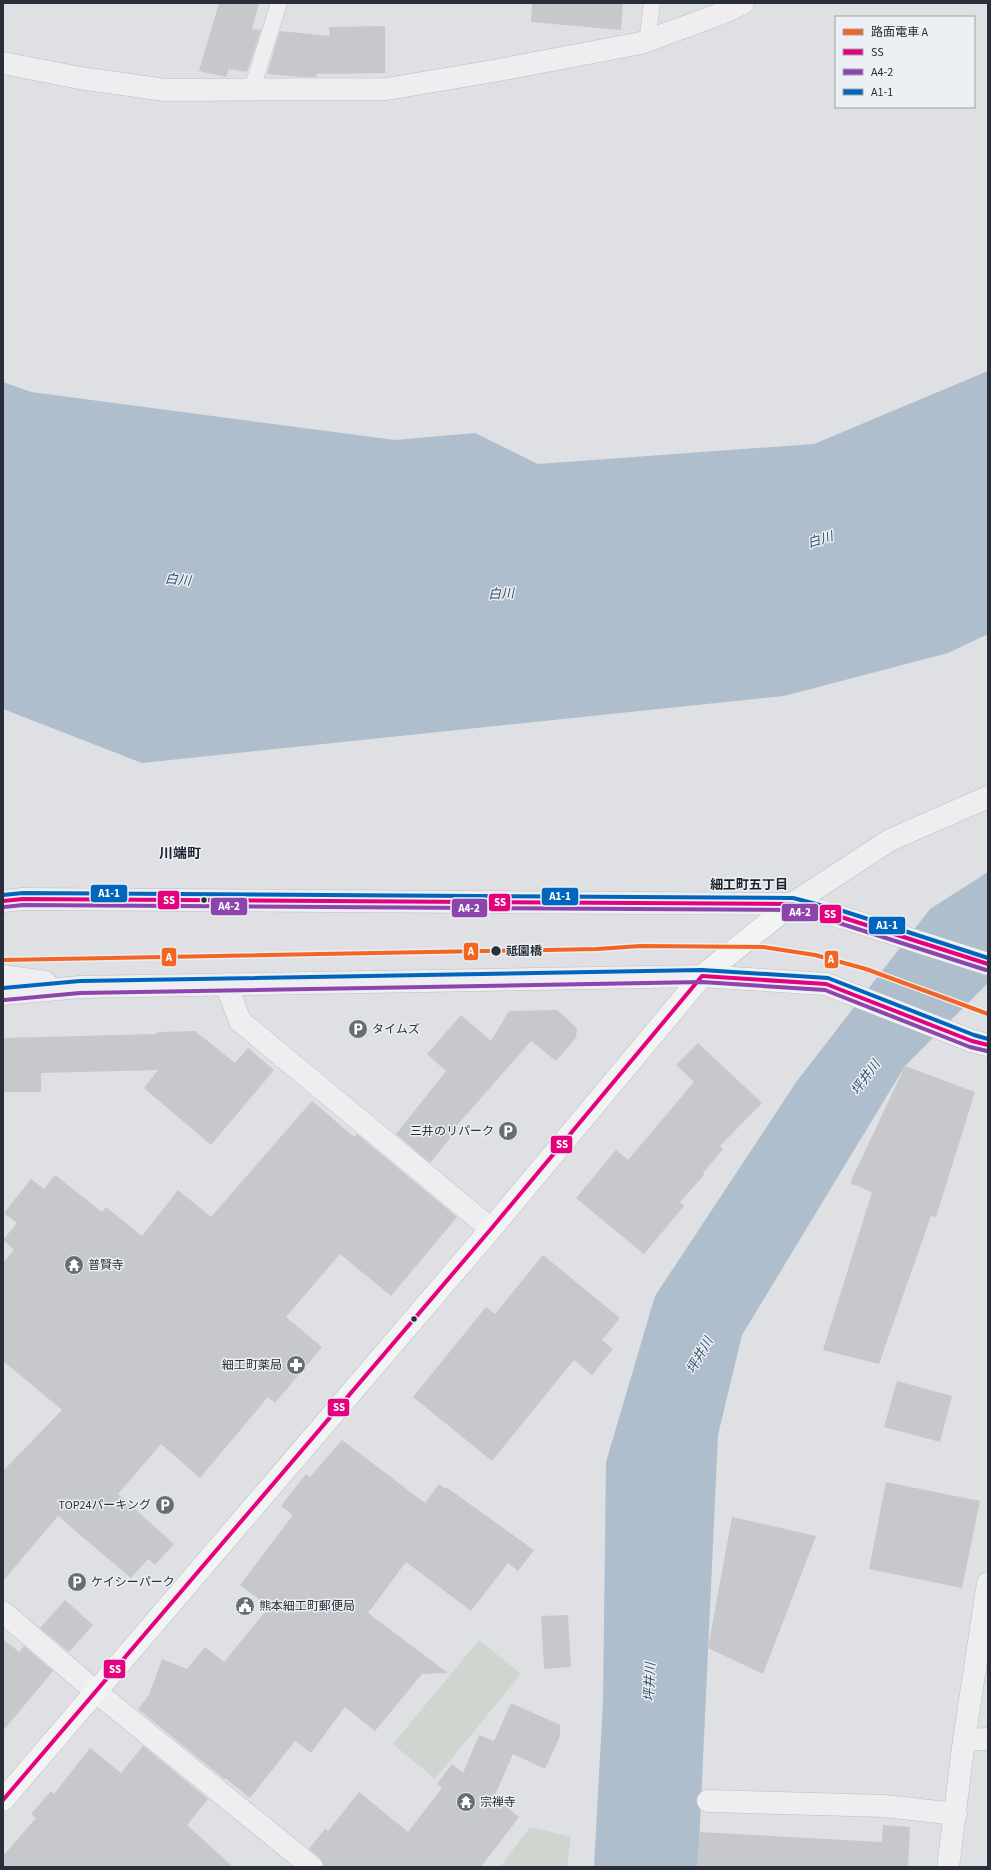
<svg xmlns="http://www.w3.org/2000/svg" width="991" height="1870" font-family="'Source Sans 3','Noto Sans JP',sans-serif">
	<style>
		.green { fill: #cfd6cf }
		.water { fill: #aebecc }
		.building { fill: #c6c8cb }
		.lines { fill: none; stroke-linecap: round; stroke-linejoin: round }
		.service-casing { stroke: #bcbec1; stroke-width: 17 }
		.minor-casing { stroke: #bcbec1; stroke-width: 23 }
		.tertiary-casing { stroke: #bcbec1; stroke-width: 23 }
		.primary-casing { stroke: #bbbdc1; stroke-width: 23 }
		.service { stroke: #eeeef0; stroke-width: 16 }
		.minor { stroke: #eeeef0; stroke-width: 22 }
		.tertiary { stroke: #eeeef0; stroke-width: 22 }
		.primary { stroke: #f2f4f4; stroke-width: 22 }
		.bus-1-casing { stroke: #eceff3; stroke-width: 7 }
		.bus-2-casing { stroke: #eceff3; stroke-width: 7 }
		.bus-3-casing { stroke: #eceff3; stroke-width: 7 }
		.bus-1 { stroke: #e5007d; stroke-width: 4 }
		.bus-2 { stroke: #8e44ad; stroke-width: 4 }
		.bus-3 { stroke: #0065bd; stroke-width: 4 }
		.tram-1-casing { stroke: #eceff3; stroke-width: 7 }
		.tram-1 { stroke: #f26522; stroke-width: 4 }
		.bus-dot { fill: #282f3a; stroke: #eceff3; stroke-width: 1.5 }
		.labels { text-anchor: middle; stroke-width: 3; stroke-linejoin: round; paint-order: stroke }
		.stop-label { font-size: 12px; font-weight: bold; fill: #282f3a; stroke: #eceff3; text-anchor: start }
		.poi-label { font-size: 12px; fill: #282f3a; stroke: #eceff3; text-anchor: start }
		.water-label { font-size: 13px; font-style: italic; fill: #364f6a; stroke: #eceff3 }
		.neighbourhood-label { font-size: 13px; font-weight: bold; fill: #1a202b; stroke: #eceff3 }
		.quarter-label { font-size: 14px; font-weight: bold; fill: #1a202b; stroke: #eceff3 }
		.line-badge { stroke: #eceff3; stroke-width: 1.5 }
		.badge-label { font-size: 11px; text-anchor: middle; font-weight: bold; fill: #fff }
	</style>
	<rect width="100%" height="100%" fill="#dee0e3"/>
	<!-- green -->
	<g class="green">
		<path d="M 479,1640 L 521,1674 L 435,1779 L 393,1744 Z"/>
		<path d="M 530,1827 L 571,1837 L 567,1867 L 500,1867 Z"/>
	</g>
	<!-- water -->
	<g class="water">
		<path d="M 988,371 L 988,634 L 948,653 L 784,696 L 142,763 L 3,709 L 3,382 L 31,392 L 395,440 L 475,433 L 538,464 L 814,444 Z"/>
		<path d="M 988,872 L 988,983 L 905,1066 L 742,1335 L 718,1435 L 698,1867 L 594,1867 L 603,1702 L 606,1462 L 655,1296 L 797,1081 L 930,909 Z"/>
	</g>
	<!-- building -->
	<g class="building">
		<path d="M 219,3 L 259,3 L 252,29 L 261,30 L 247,72 L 229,69 L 226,77 L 199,71 Z"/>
		<path d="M 532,3 L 623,3 L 621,30 L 531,22 Z"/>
		<path d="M 385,26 L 385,73 L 317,74 L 316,77 L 302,77 L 267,74 L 280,31 L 330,36 L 329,27 Z"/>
		<path d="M 557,1010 L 577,1028 L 576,1038 L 556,1061 L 531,1041 L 453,1130 L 455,1132 L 430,1163 L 396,1134 L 446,1071 L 427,1054 L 461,1015 L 491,1041 L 509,1011 Z"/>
		<path d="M 195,1031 L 235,1063 L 248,1048 L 274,1070 L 211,1145 L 144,1088 L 158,1070 L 41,1073 L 41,1092 L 3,1092 L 3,1038 L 156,1034 L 157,1032 Z"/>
		<path d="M 698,1043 L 762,1103 L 720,1146 L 723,1149 L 703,1173 L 704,1175 L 680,1202 L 684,1206 L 644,1254 L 576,1198 L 616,1150 L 628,1160 L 694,1082 L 676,1065 Z"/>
		<path d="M 905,1066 L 975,1092 L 936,1217 L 931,1216 L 879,1364 L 823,1350 L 872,1192 L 850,1183 Z"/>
		<path d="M 312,1101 L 354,1137 L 357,1134 L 457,1217 L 391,1296 L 340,1254 L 286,1317 L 322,1347 L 275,1403 L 268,1397 L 200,1478 L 161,1444 L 118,1494 L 174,1544 L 155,1565 L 148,1559 L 131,1578 L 58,1516 L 3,1581 L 3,1471 L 62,1410 L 3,1361 L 3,1263 L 14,1250 L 3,1240 L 17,1223 L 4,1213 L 31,1179 L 44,1189 L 55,1175 L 102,1212 L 106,1207 L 142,1236 L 178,1190 L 211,1217 Z"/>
		<path d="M 543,1255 L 620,1318 L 602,1340 L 613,1349 L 592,1375 L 574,1360 L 492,1461 L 413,1397 L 486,1307 L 495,1314 Z"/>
		<path d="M 897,1381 L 952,1396 L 940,1442 L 884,1427 Z"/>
		<path d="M 342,1440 L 425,1503 L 439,1484 L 445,1489 L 446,1487 L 534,1550 L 518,1571 L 508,1563 L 471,1611 L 406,1562 L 368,1613 L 448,1673 L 422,1674 L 375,1731 L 345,1707 L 311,1753 L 295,1741 L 250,1798 L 225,1778 L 224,1779 L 138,1709 L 149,1695 L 162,1659 L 187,1669 L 205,1647 L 224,1662 L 269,1607 L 240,1585 L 293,1515 L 281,1506 L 306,1474 L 310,1477 Z"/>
		<path d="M 886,1482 L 980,1501 L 962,1588 L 869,1569 Z"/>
		<path d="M 732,1517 L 816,1536 L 763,1674 L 708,1648 Z"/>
		<path d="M 65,1600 L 93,1625 L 69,1652 L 40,1628 Z"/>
		<path d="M 568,1615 L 571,1667 L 544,1669 L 541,1616 Z"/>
		<path d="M 3,1639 L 19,1652 L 24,1646 L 53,1671 L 3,1731 Z"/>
		<path d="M 511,1703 L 560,1725 L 560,1736 L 545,1769 L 513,1754 L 494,1797 L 519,1817 L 481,1867 L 324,1867 L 320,1858 L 309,1849 L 325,1829 L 328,1831 L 359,1792 L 408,1832 L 442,1788 L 437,1784 L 452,1764 L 463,1773 L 479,1735 L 494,1741 Z"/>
		<path d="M 143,1746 L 208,1799 L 187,1825 L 233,1867 L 3,1867 L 3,1856 L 36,1818 L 31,1814 L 51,1791 L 54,1794 L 90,1748 L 121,1773 Z"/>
		<path d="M 883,1825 L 910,1827 L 908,1867 L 697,1867 L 700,1832 L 882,1842 Z"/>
	</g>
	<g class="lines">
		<!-- service casing -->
		<g class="service-casing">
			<g id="service">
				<path d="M 647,42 L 652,3"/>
				<path d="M 252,89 L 279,3"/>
			</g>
		</g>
		<!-- minor casing -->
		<g class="minor-casing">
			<g id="minor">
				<path d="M 3,63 L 80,78 L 165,90 L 387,89 L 499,70 L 641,43 L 720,14 L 743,3"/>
				<path d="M 226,984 L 240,1021 L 491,1229"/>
				<path d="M 3,1612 L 95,1691 L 312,1867"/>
				<path d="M 964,1740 L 988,1739"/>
				<path d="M 708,1801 L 885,1806 L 956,1814"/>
				<path d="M 948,1867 L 964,1740 L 988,1583"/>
			</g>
		</g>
		<!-- tertiary casing -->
		<g class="tertiary-casing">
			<g id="tertiary">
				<path d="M 3,901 L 23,899 L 792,904 L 890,840 L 988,797"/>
				<path d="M 3,976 L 45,982"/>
				<path d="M 3,994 L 80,987 L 702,976"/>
			</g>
		</g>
		<!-- primary casing -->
		<g class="primary-casing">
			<g id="primary">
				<path d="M 702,976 L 826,984 L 972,1041 L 988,1045"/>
				<path d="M 3,1800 L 491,1229 L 702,976 L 792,904 L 841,917 L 988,964"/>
			</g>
		</g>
		<!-- service -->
		<use href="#service" class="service"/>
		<!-- minor -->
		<use href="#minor" class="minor"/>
		<!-- tertiary -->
		<use href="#tertiary" class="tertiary"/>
		<!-- primary -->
		<use href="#primary" class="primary"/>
		<!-- bus-1 casing -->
		<g class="bus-1-casing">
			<g id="bus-1">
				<path d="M 3,901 L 23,899 L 792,904 L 841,917 L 988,964"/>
				<path d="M 3,1800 L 491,1229 L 702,976 L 826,984 L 972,1041 L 988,1045"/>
			</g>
		</g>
		<!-- bus-2 casing -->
		<g class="bus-2-casing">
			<g id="bus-2">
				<path d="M 4,907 L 23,905 L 791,910 L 839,923 L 986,970"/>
				<path d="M 4,1000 L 80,993 L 702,982 L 825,990 L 970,1047 L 987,1051"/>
			</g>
		</g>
		<!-- bus-3 casing -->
		<g class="bus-3-casing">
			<g id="bus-3">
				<path d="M 3,895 L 23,893 L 793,898 L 843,911 L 988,958"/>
				<path d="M 3,988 L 80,981 L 702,970 L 828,978 L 974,1035 L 988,1039"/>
			</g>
		</g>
		<!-- bus-1 -->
		<use href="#bus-1" class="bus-1"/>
		<!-- bus-2 -->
		<use href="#bus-2" class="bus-2"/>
		<!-- bus-3 -->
		<use href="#bus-3" class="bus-3"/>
		<!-- tram-1 casing -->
		<g class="tram-1-casing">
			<path id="tram-1" d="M 3,960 L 597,949 L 641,946 L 763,947 L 815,955 L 866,969 L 988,1014"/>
		</g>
		<!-- tram-1 -->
		<use href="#tram-1" class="tram-1"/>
	</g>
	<!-- icons -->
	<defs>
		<g id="parking-disc" transform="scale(1)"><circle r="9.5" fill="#686d75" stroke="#eceff3"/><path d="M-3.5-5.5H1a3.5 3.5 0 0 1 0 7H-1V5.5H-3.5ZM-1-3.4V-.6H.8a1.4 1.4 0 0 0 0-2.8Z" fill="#fff"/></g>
		<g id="temple-disc" transform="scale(1)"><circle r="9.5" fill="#686d75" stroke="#eceff3"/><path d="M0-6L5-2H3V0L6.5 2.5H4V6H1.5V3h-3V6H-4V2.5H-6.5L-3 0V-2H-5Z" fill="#fff"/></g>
		<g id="pharmacy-disc" transform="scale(1)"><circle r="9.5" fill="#686d75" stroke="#eceff3"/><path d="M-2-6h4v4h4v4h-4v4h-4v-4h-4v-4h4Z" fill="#fff"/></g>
		<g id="civic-disc" transform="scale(1)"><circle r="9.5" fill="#686d75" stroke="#eceff3"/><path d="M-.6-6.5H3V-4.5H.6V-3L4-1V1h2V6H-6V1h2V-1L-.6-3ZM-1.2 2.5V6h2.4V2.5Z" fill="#fff"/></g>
	</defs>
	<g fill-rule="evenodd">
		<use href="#parking-disc" x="358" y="1029"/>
		<use href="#parking-disc" x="508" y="1131"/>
		<use href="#temple-disc" x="74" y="1265"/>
		<use href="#pharmacy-disc" x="296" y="1365"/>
		<use href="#parking-disc" x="165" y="1505"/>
		<use href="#parking-disc" x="77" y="1582"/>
		<use href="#civic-disc" x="245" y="1606"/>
		<use href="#temple-disc" x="466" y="1802"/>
	</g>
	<!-- markers -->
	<g class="bus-dot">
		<circle cx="204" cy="900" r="3.5"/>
		<circle cx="496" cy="951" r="5.5"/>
		<circle cx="414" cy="1319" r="3.5"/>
	</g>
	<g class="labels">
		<!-- stop labels -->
		<g class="stop-label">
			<text x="506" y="955">祗園橋</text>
		</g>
		<!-- poi labels -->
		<g class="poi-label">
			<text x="372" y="1033">タイムズ</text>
			<text x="494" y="1135" text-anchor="end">三井のリパーク</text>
			<text x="88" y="1269">普賢寺</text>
			<text x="282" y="1369" text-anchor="end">細工町薬局</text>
			<text x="151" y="1509" text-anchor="end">TOP24パーキング</text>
			<text x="91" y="1586">ケイシーパーク</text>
			<text x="259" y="1610">熊本細工町郵便局</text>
			<text x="480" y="1806">宗禅寺</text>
		</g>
		<!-- water labels -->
		<g class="water-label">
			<text transform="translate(820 539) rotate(-17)" y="5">白川</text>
			<text transform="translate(178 579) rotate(5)" y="5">白川</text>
			<text transform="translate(501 593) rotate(-2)" y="5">白川</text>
			<text transform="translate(865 1077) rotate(-54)" y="5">坪井川</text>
			<text transform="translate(699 1355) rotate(-60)" y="5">坪井川</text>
			<text transform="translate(649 1682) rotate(-88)" y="5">坪井川</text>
		</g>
		<!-- neighbourhood labels -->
		<g class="neighbourhood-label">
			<text x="749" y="889">細工町五丁目</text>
		</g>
		<!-- quarter labels -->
		<g class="quarter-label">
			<text x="180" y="858">川端町</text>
		</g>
	</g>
	<g class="line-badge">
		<rect x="90" y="884" width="38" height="19" rx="4" fill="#0065bd"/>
		<rect x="541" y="887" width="38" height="19" rx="4" fill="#0065bd"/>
		<rect x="157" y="890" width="23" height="20" rx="4" fill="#e5007d"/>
		<rect x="488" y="893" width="23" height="19" rx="4" fill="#e5007d"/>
		<rect x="210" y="897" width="38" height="19" rx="4" fill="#8e44ad"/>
		<rect x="451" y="898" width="37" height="20" rx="4" fill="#8e44ad"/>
		<rect x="781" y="903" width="38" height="19" rx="4" fill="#8e44ad"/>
		<rect x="819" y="904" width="23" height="20" rx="4" fill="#e5007d"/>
		<rect x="868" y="916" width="38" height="19" rx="4" fill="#0065bd"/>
		<rect x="463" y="942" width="16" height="19" rx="4" fill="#f26522"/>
		<rect x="161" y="947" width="16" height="20" rx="4" fill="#f26522"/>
		<rect x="824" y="950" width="15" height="19" rx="4" fill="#f26522"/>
		<rect x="550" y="1135" width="23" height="19" rx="4" fill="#e5007d"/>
		<rect x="327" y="1398" width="23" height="19" rx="4" fill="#e5007d"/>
		<rect x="103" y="1659" width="23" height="20" rx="4" fill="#e5007d"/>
	</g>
	<g class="badge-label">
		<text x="109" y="897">A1-1</text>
		<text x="560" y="900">A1-1</text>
		<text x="169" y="904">SS</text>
		<text x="500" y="906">SS</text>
		<text x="229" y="910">A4-2</text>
		<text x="469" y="912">A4-2</text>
		<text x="800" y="916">A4-2</text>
		<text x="830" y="918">SS</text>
		<text x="887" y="929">A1-1</text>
		<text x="471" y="955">A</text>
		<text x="169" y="961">A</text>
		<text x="831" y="963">A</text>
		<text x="562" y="1148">SS</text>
		<text x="339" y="1411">SS</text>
		<text x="115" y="1673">SS</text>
	</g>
	<!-- border -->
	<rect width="991" height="1870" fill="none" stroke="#282f3a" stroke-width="8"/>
	<!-- legend -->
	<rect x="835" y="16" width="140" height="92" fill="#eceff3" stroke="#9ea2a9"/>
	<rect x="843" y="29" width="20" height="6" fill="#f26522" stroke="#9ea2a9"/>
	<text x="871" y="36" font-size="12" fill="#282f3a">路面電車 A</text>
	<rect x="843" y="49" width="20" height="6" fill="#e5007d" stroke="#9ea2a9"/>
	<text x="871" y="56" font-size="12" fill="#282f3a">SS</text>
	<rect x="843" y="69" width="20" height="6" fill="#8e44ad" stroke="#9ea2a9"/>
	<text x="871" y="76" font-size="12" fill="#282f3a">A4-2</text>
	<rect x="843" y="89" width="20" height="6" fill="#0065bd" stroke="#9ea2a9"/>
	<text x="871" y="96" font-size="12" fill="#282f3a">A1-1</text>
</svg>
